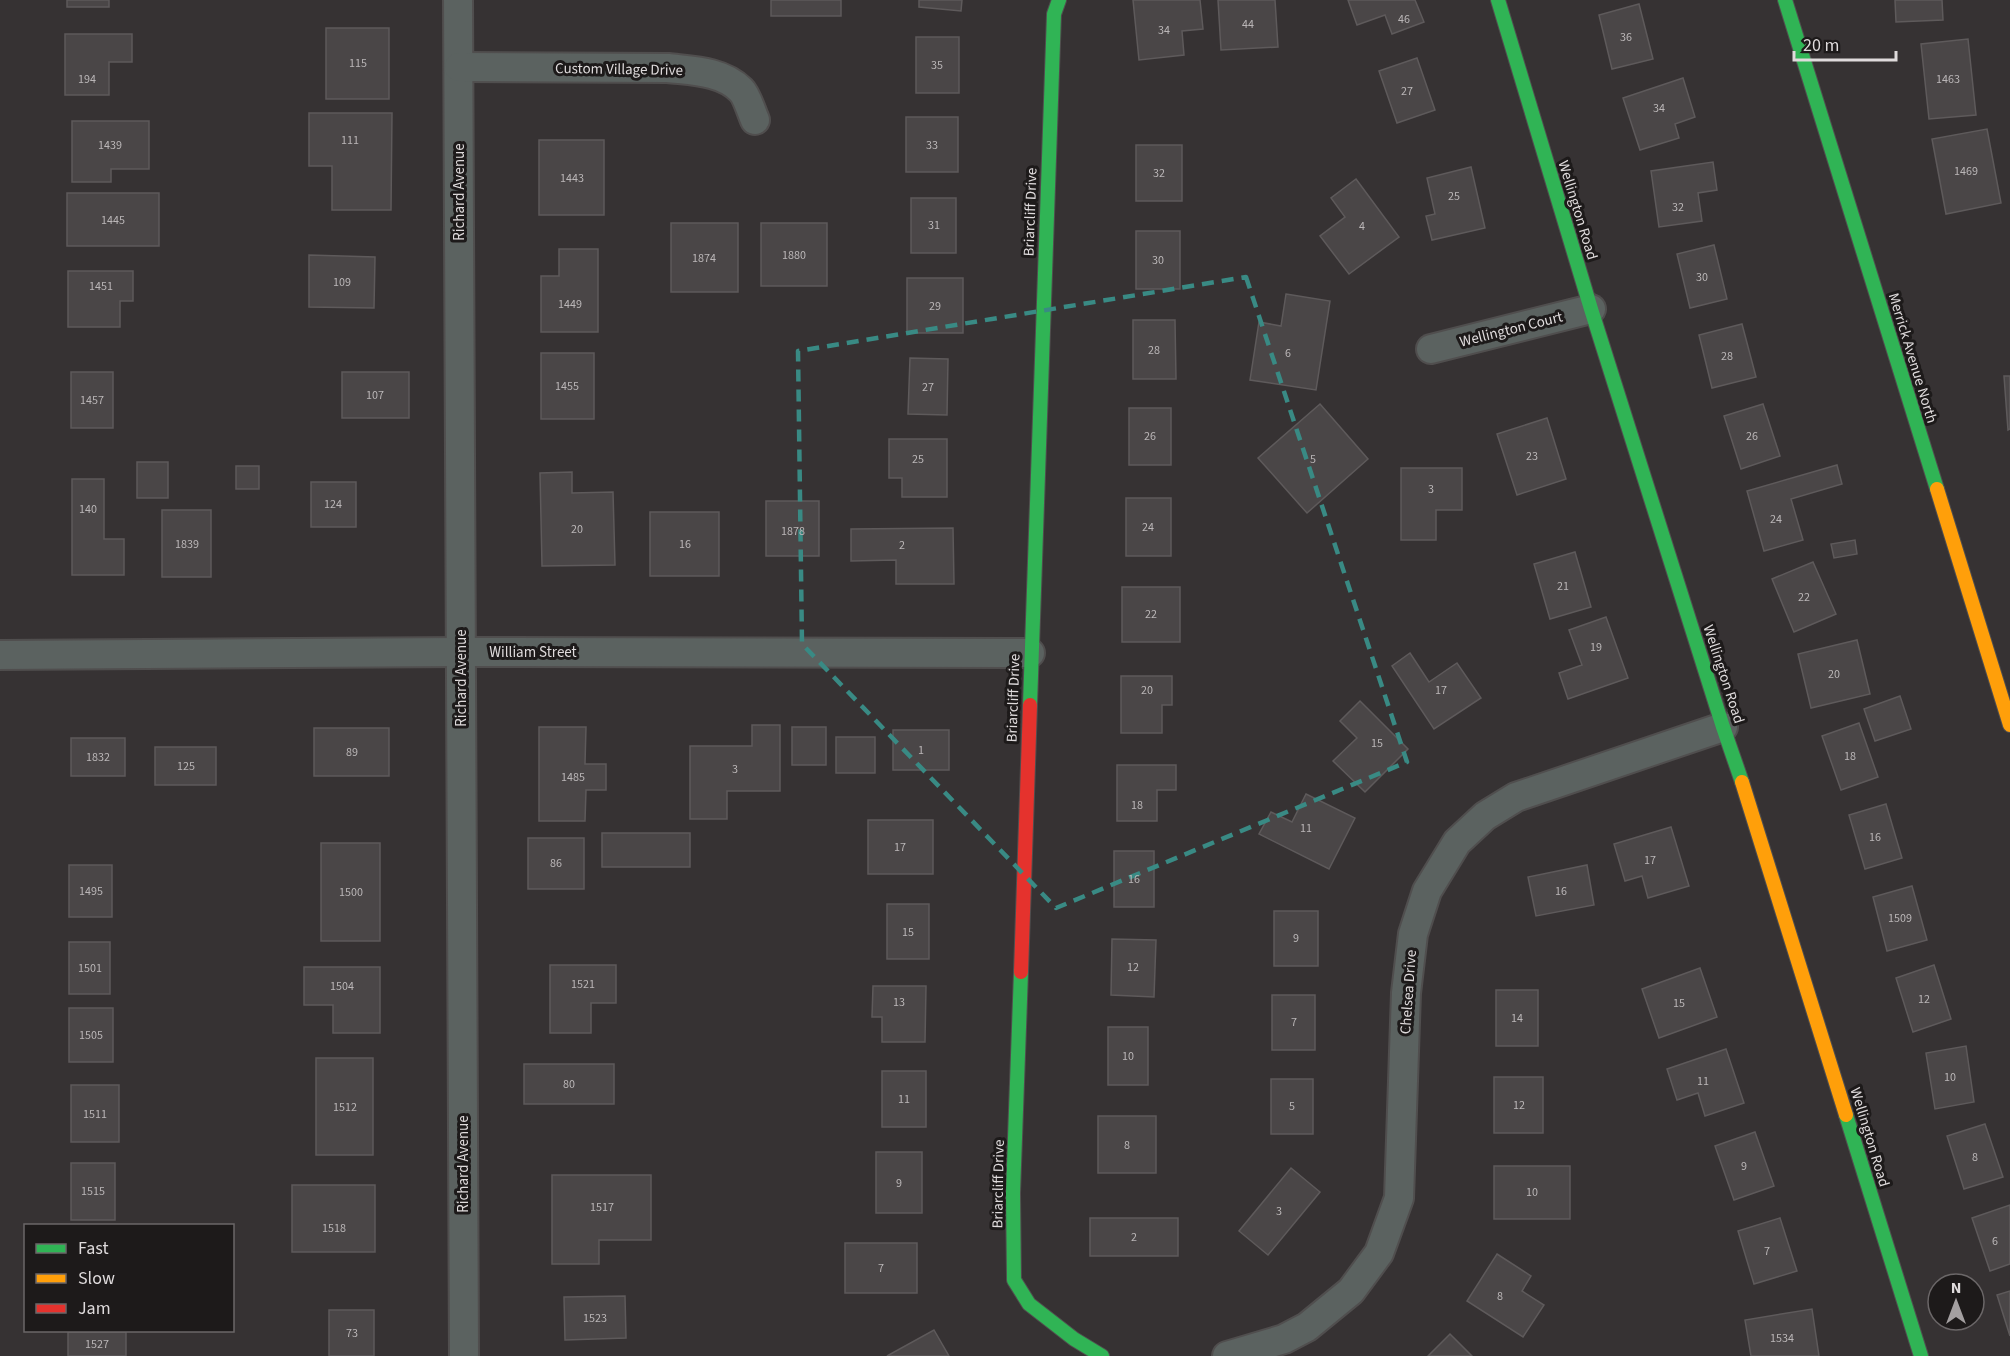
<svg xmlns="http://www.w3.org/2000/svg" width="2010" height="1356" font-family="'Source Sans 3',sans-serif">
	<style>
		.building { fill: #4a4647; stroke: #5e5a5b; stroke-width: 1.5 }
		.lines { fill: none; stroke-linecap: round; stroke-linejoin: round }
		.street-casing { stroke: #504e4e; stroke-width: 32 }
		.fast-casing { stroke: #504e4e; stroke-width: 16 }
		.slow-casing { stroke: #504e4e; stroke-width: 16 }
		.jam-casing { stroke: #504e4e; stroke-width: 16 }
		.street { stroke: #5b6260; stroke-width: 28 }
		.fast { stroke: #30b455; stroke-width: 14 }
		.slow { stroke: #ff9f0a; stroke-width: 14 }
		.jam { stroke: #e5322d; stroke-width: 14 }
		.marked { fill: none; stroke: #398a84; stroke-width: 4.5; stroke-dasharray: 12 8; stroke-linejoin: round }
		.labels { text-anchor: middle; stroke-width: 6; stroke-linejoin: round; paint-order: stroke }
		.number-label { font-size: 12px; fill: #bab6b7 }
		.street-label { font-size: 15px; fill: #dfdbdc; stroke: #1d1a1a }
	</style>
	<rect width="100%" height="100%" fill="#363233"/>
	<!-- building -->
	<g class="building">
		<rect x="67" y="0" width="42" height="7"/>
		<rect x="771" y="0" width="70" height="16"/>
		<path d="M 919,0 L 962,0 L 961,11 L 919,7 Z"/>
		<path d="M 1133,0 L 1200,0 L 1203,29 L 1182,31 L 1184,55 L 1139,60 Z"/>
		<path d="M 1218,0 L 1275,0 L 1278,47 L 1221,50 Z"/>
		<path d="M 1348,0 L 1415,0 L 1424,22 L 1392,34 L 1385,15 L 1357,25 Z"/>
		<path d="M 1895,0 L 1942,0 L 1943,20 L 1896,22 Z"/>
		<path d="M 1639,4 L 1653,59 L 1612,69 L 1599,15 Z"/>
		<rect x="326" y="28" width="63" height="71"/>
		<path d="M 65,34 L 132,34 L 132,62 L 109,62 L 109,95 L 65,95 Z"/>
		<rect x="916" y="37" width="43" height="56"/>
		<path d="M 1968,39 L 1976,115 L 1929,119 L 1921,44 Z"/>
		<path d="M 1417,58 L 1435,110 L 1397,123 L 1379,71 Z"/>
		<path d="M 1683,78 L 1695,117 L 1675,124 L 1679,138 L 1640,150 L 1623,98 Z"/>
		<path d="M 309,113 L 392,113 L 391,210 L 332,210 L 332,166 L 309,166 Z"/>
		<rect x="906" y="117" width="52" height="55"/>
		<path d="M 72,121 L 149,121 L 149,169 L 111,169 L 111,182 L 72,182 Z"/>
		<path d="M 1987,129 L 2001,203 L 1946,214 L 1932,139 Z"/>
		<rect x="539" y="140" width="65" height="75"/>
		<rect x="1136" y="145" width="46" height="56"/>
		<path d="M 1713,162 L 1717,190 L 1698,193 L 1702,221 L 1659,227 L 1651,171 Z"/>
		<path d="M 1471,167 L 1485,228 L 1432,240 L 1426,216 L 1435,214 L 1427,178 Z"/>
		<path d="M 1356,179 L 1399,237 L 1349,274 L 1320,236 L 1345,217 L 1331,198 Z"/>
		<rect x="67" y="193" width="92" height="53"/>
		<rect x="911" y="198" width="45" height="55"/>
		<rect x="671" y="223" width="67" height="69"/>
		<rect x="761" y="223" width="66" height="63"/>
		<rect x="1136" y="231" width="44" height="58"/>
		<path d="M 1714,245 L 1727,299 L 1690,308 L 1677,254 Z"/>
		<path d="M 559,249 L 598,249 L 598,332 L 541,332 L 541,276 L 559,276 Z"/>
		<path d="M 309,255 L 375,257 L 374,308 L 309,307 Z"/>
		<path d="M 68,271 L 133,271 L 133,301 L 120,301 L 120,327 L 68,327 Z"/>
		<rect x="907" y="278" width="56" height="55"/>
		<path d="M 1286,294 L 1330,301 L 1316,390 L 1250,380 L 1259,322 L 1281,326 Z"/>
		<path d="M 1133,320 L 1175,320 L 1176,379 L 1133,379 Z"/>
		<path d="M 1742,324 L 1756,377 L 1712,388 L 1699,335 Z"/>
		<rect x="541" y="353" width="53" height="66"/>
		<path d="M 910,358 L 948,359 L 947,415 L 908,414 Z"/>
		<rect x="71" y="372" width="42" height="56"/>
		<rect x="342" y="372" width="67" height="46"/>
		<path d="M 2004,376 L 2010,376 L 2010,429 L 2008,430 Z"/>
		<path d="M 1320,404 L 1368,459 L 1307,513 L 1258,458 Z"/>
		<path d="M 1763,404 L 1780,456 L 1741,469 L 1724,416 Z"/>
		<rect x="1129" y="408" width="42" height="57"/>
		<path d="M 1547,418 L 1566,479 L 1517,495 L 1497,434 Z"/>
		<path d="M 889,439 L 947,439 L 947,497 L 902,497 L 902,478 L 889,478 Z"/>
		<rect x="137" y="462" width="31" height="36"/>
		<path d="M 1837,465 L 1842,484 L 1791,499 L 1803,540 L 1764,551 L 1747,491 Z"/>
		<rect x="236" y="466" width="23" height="23"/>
		<path d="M 1401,468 L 1462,468 L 1462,510 L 1436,510 L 1436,540 L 1401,540 Z"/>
		<path d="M 572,472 L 572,493 L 613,492 L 615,565 L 542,566 L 540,473 Z"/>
		<path d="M 72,479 L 104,479 L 104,539 L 124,539 L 124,575 L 72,575 Z"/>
		<rect x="311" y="482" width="45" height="45"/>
		<rect x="1126" y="498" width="45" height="58"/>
		<rect x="766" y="501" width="53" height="55"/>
		<rect x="162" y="510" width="49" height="67"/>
		<rect x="650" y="512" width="69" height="64"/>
		<path d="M 953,528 L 954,584 L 896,584 L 896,560 L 851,561 L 851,529 Z"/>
		<path d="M 1855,540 L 1857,554 L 1834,558 L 1831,544 Z"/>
		<path d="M 1575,552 L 1591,607 L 1550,619 L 1534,564 Z"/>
		<path d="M 1813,562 L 1836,614 L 1794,632 L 1772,579 Z"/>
		<rect x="1122" y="587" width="58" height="55"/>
		<path d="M 1606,617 L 1628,678 L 1568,699 L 1559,673 L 1582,665 L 1569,630 Z"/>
		<path d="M 1857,640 L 1870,694 L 1811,708 L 1798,654 Z"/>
		<path d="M 1410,653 L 1429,682 L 1457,663 L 1481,698 L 1434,729 L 1392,666 Z"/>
		<path d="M 1121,676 L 1172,676 L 1172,705 L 1162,705 L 1162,733 L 1121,733 Z"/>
		<path d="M 1900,696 L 1911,729 L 1875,741 L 1864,709 Z"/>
		<path d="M 1360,701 L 1408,749 L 1365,792 L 1333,761 L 1357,738 L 1340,721 Z"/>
		<path d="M 1859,723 L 1878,777 L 1841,790 L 1822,736 Z"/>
		<path d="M 752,725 L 780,725 L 780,791 L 727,791 L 727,819 L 690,819 L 690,746 L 752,746 Z"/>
		<path d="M 539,727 L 586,727 L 585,764 L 606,764 L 606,790 L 586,790 L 585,821 L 539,821 Z"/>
		<rect x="792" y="727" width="34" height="38"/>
		<rect x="314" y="728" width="75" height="48"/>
		<rect x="893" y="730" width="56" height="40"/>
		<rect x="836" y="737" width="39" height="36"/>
		<rect x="71" y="738" width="54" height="38"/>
		<rect x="155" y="747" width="61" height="38"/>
		<path d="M 1117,765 L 1176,765 L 1176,790 L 1157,790 L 1157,821 L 1117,821 Z"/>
		<path d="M 1306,794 L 1355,818 L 1329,869 L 1259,834 L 1271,812 L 1292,822 Z"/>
		<path d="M 1886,804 L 1902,858 L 1865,869 L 1849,815 Z"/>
		<rect x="868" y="820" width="65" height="54"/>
		<path d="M 1671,827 L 1689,886 L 1648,898 L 1642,876 L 1625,881 L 1614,844 Z"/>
		<rect x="602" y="833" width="88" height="34"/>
		<rect x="528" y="838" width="56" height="51"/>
		<rect x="321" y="843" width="59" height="98"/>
		<rect x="1114" y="851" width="40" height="56"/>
		<rect x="69" y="865" width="43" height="52"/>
		<path d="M 1587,865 L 1594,905 L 1536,916 L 1528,877 Z"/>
		<path d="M 1912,886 L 1927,940 L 1887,951 L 1873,897 Z"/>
		<rect x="887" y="904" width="42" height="55"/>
		<rect x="1274" y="911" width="44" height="55"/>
		<path d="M 1112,939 L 1156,940 L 1154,997 L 1111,995 Z"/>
		<rect x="69" y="942" width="41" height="52"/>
		<path d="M 550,965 L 616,965 L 616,1003 L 591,1003 L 591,1033 L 550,1033 Z"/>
		<path d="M 1934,965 L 1951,1019 L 1913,1032 L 1896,978 Z"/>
		<path d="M 304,967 L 380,967 L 380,1033 L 333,1033 L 333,1005 L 304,1005 Z"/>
		<path d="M 1700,968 L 1717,1017 L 1659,1038 L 1642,989 Z"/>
		<path d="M 873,986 L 926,986 L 925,1042 L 882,1042 L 882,1017 L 872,1017 Z"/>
		<rect x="1496" y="990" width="42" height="56"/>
		<rect x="1272" y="995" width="43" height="55"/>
		<rect x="69" y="1008" width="44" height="54"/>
		<rect x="1108" y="1027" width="40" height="58"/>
		<path d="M 1966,1046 L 1974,1102 L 1935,1109 L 1926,1053 Z"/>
		<path d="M 1726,1049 L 1744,1103 L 1705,1116 L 1698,1093 L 1677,1100 L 1667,1069 Z"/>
		<rect x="316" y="1058" width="57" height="97"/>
		<rect x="524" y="1064" width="90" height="40"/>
		<rect x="882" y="1071" width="44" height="56"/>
		<rect x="1494" y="1077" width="49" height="56"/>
		<rect x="1271" y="1079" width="42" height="55"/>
		<rect x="71" y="1085" width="48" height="57"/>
		<rect x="1098" y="1116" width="58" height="57"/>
		<path d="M 1985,1124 L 2003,1177 L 1964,1189 L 1947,1136 Z"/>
		<path d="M 1755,1132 L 1774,1186 L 1734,1200 L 1715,1146 Z"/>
		<rect x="876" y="1152" width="46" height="61"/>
		<rect x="71" y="1163" width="44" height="57"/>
		<rect x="1494" y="1166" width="76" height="53"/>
		<path d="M 1291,1168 L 1320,1192 L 1268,1255 L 1239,1231 Z"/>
		<path d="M 552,1175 L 651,1175 L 651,1240 L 599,1240 L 599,1264 L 552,1264 Z"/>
		<rect x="292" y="1185" width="83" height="67"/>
		<path d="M 2010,1205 L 2010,1264 L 1990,1271 L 1972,1218 Z"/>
		<rect x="1090" y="1218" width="88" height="38"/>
		<path d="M 1780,1218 L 1797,1271 L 1754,1284 L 1738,1231 Z"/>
		<rect x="845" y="1243" width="72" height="50"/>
		<path d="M 1497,1254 L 1531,1276 L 1522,1291 L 1544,1305 L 1523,1337 L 1467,1301 Z"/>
		<path d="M 2010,1291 L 2010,1336 L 1997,1295 Z"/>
		<path d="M 625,1296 L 626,1338 L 565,1340 L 564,1297 Z"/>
		<path d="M 1812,1309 L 1819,1356 L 1751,1356 L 1745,1320 Z"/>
		<rect x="329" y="1310" width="45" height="46"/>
		<path d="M 934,1330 L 949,1356 L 887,1356 Z"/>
		<rect x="68" y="1332" width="58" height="24"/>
		<path d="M 1450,1334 L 1472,1356 L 1428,1356 Z"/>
	</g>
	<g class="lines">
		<!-- street casing -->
		<g class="street-casing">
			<g id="street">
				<path d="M 458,0 L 464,1356"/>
				<path d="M 459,67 L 668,68 C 693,71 722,71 741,90 C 747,96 751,111 755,120"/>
				<path d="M 1431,349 L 1591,309"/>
				<path d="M 0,655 L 461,652 L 1030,653"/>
				<path d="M 1227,1356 L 1284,1339 L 1307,1327 L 1351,1291 L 1379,1253 L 1399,1198 L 1406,993 L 1413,934 L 1427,891 L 1457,842 L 1485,816 L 1516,797 L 1723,727"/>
			</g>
		</g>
		<!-- fast casing -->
		<g class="fast-casing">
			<g id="fast">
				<path d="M 1498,0 L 1591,309 L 1723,727 L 1742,782"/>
				<path d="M 1785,0 L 1937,489"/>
				<path d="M 1030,705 L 1054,14 L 1059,0"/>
				<path d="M 1021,972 L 1013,1193 L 1014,1280 L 1029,1304 L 1074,1339 L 1102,1356"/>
				<path d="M 1846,1115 L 1921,1356"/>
			</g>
		</g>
		<!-- slow casing -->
		<g class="slow-casing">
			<g id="slow">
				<path d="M 1937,489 L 2010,725"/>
				<path d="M 1742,782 L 1846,1115"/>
			</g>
		</g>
		<!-- jam casing -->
		<g class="jam-casing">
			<path id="jam" d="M 1021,972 L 1030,705"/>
		</g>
		<!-- street -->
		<use href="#street" class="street"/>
		<!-- fast -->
		<use href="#fast" class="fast"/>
		<!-- slow -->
		<use href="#slow" class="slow"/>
		<!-- jam -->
		<use href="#jam" class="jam"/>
	</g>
	<!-- marked area -->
	<path class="marked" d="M 1246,277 L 1407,762 L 1056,908 L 802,644 L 798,351 Z"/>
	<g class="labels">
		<!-- number labels -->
		<g class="number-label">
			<text x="1404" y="23">46</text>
			<text x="1248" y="28">44</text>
			<text x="1164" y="34">34</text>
			<text x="1626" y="41">36</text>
			<text x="358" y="67">115</text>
			<text x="937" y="69">35</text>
			<text x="87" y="83">194</text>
			<text x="1948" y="83">1463</text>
			<text x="1407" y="95">27</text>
			<text x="1659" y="112">34</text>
			<text x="350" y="144">111</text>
			<text x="110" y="149">1439</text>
			<text x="932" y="149">33</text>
			<text x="1966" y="175">1469</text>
			<text x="1159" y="177">32</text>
			<text x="572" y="182">1443</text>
			<text x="1454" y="200">25</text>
			<text x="1678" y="211">32</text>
			<text x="113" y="224">1445</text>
			<text x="934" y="229">31</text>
			<text x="1362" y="230">4</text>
			<text x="794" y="259">1880</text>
			<text x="704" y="262">1874</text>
			<text x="1158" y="264">30</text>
			<text x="1702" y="281">30</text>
			<text x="342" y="286">109</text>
			<text x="101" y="290">1451</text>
			<text x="570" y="308">1449</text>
			<text x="935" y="310">29</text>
			<text x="1154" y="354">28</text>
			<text x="1288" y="357">6</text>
			<text x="1727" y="360">28</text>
			<text x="567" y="390">1455</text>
			<text x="928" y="391">27</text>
			<text x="375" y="399">107</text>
			<text x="92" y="404">1457</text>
			<text x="1150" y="440">26</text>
			<text x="1752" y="440">26</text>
			<text x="1532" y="460">23</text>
			<text x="918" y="463">25</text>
			<text x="1313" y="463">5</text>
			<text x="1431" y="493">3</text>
			<text x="333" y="508">124</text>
			<text x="88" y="513">140</text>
			<text x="1776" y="523">24</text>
			<text x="1148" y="531">24</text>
			<text x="577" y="533">20</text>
			<text x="793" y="535">1878</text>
			<text x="187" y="548">1839</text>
			<text x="685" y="548">16</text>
			<text x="902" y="549">2</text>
			<text x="1563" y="590">21</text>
			<text x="1804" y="601">22</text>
			<text x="1151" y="618">22</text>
			<text x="1596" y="651">19</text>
			<text x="1834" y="678">20</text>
			<text x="1147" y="694">20</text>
			<text x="1441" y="694">17</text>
			<text x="1377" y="747">15</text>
			<text x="921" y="754">1</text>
			<text x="352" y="756">89</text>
			<text x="1850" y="760">18</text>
			<text x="98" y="761">1832</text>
			<text x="186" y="770">125</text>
			<text x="735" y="773">3</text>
			<text x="573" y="781">1485</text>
			<text x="1137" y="809">18</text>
			<text x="1306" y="832">11</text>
			<text x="1875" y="841">16</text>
			<text x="900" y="851">17</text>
			<text x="1650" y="864">17</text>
			<text x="556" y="867">86</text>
			<text x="1134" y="883">16</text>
			<text x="91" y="895">1495</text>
			<text x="1561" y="895">16</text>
			<text x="351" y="896">1500</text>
			<text x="1900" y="922">1509</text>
			<text x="908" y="936">15</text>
			<text x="1296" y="942">9</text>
			<text x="1133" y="971">12</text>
			<text x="90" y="972">1501</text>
			<text x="583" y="988">1521</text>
			<text x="342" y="990">1504</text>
			<text x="1924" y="1003">12</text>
			<text x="899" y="1006">13</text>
			<text x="1679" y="1007">15</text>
			<text x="1517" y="1022">14</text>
			<text x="1294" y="1026">7</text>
			<text x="91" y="1039">1505</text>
			<text x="1128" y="1060">10</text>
			<text x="1950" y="1081">10</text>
			<text x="1703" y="1085">11</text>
			<text x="569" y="1088">80</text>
			<text x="904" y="1103">11</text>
			<text x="1519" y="1109">12</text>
			<text x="1292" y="1110">5</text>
			<text x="345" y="1111">1512</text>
			<text x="95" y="1118">1511</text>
			<text x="1127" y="1149">8</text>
			<text x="1975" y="1161">8</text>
			<text x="1744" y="1170">9</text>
			<text x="899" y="1187">9</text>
			<text x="93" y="1195">1515</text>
			<text x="1532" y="1196">10</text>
			<text x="602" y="1211">1517</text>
			<text x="1279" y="1215">3</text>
			<text x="334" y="1232">1518</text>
			<text x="1134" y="1241">2</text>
			<text x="1995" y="1245">6</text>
			<text x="1767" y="1255">7</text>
			<text x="881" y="1272">7</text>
			<text x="1500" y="1300">8</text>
			<text x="595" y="1322">1523</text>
			<text x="352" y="1337">73</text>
			<text x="1782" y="1342">1534</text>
			<text x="97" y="1348">1527</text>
		</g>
		<!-- street labels -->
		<g class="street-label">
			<text transform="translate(619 69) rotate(1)" y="5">Custom Village Drive</text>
			<text transform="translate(459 192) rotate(-90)" y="5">Richard Avenue</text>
			<text transform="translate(1578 210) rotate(73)" y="5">Wellington Road</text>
			<text transform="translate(1030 212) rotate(-88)" y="5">Briarcliff Drive</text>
			<text transform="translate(1511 329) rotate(-14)" y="5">Wellington Court</text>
			<text transform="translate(1913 358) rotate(73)" y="5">Merrick Avenue North</text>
			<text x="533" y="657">William Street</text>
			<text transform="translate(1724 674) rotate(72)" y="5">Wellington Road</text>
			<text transform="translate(461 678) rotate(-90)" y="5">Richard Avenue</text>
			<text transform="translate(1013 698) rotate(-88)" y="5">Briarcliff Drive</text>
			<text transform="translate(1408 992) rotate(-86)" y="5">Chelsea Drive</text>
			<text transform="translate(1870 1137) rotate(73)" y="5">Wellington Road</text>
			<text transform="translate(463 1164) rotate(-90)" y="5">Richard Avenue</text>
			<text transform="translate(998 1184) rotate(-89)" y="5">Briarcliff Drive</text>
		</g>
	</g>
	<!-- legend -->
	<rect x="24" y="1224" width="210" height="108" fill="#1d1a1a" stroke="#6b6768" stroke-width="1.5"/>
	<rect x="36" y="1244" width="30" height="9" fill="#30b455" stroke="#6b6768" stroke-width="1.5"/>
	<text x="78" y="1254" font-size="18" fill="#dfdbdc">Fast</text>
	<rect x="36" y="1274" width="30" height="9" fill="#ff9f0a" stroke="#6b6768" stroke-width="1.5"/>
	<text x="78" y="1284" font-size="18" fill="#dfdbdc">Slow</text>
	<rect x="36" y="1304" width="30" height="9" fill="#e5322d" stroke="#6b6768" stroke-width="1.5"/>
	<text x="78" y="1314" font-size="18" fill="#dfdbdc">Jam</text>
	<!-- north arrow -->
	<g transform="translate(1956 1302)"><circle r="28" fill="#1d1a1a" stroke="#6b6768" stroke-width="1.5"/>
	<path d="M0-4.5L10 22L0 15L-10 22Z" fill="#a4a0a1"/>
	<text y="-9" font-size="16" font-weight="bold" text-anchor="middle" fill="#dfdbdc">N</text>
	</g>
	<!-- scale -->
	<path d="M1794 51v9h102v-9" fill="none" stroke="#dfdbdc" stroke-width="3"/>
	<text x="1803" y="51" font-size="18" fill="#dfdbdc" stroke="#1d1a1a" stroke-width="4.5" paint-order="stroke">20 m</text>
</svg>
